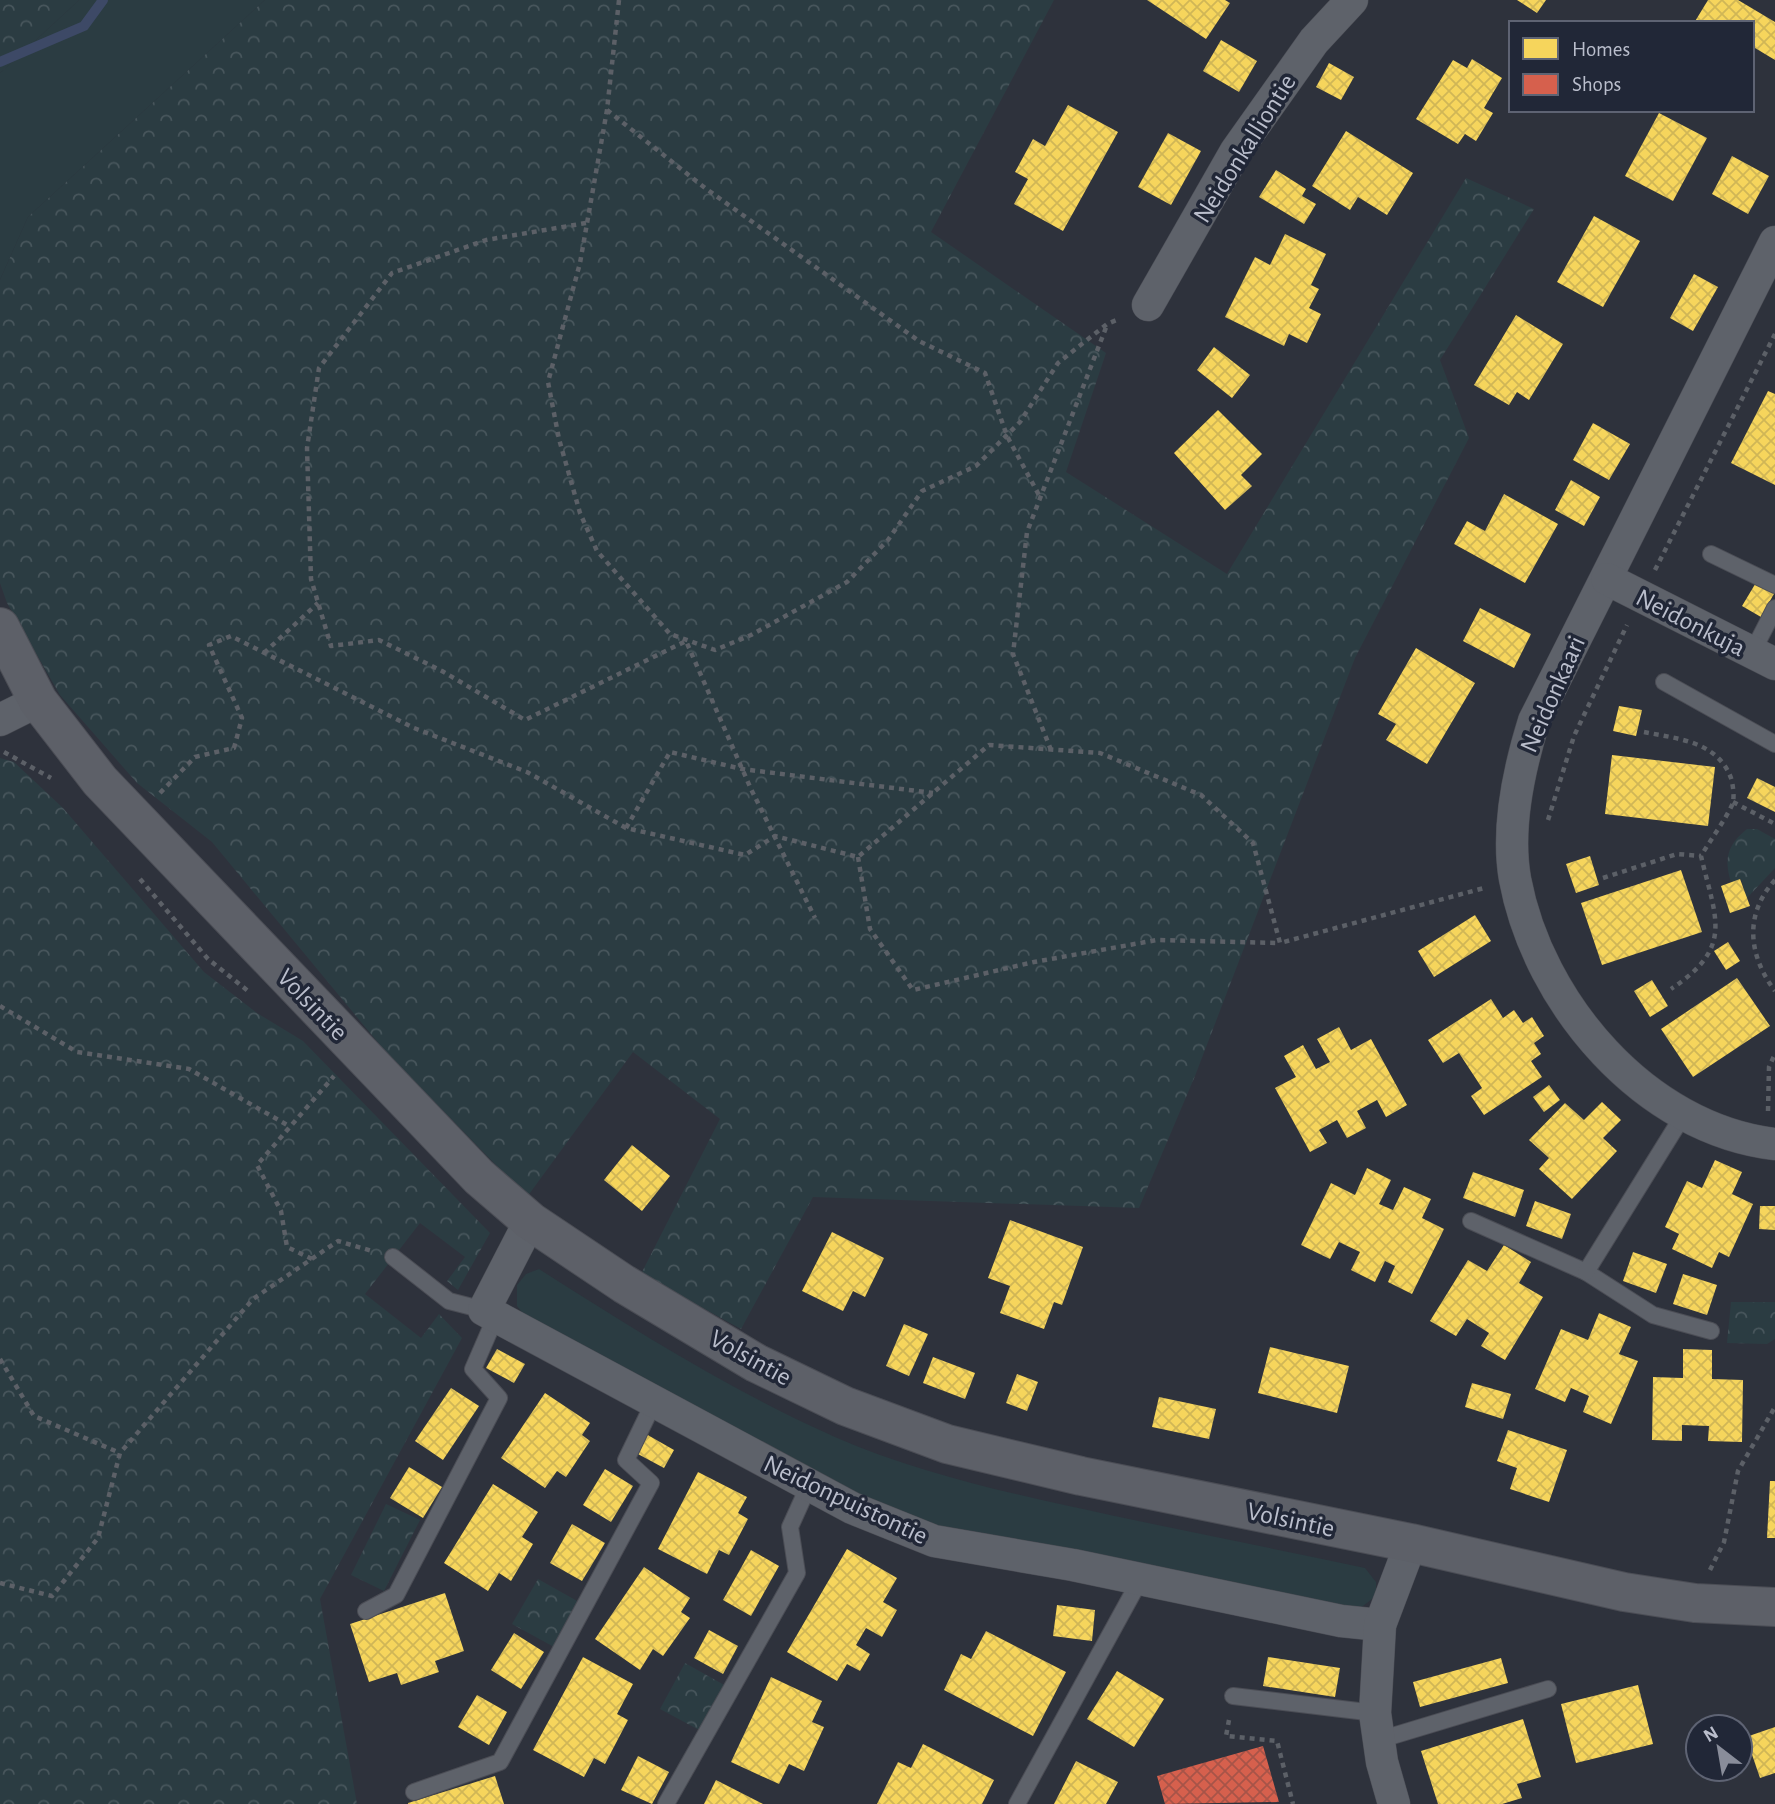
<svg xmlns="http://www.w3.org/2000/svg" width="1775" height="1804" font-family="'Alegreya Sans',sans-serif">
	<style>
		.grass { fill: #2b3c42 }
		.forest { fill: url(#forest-crowns) }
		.homes { fill: url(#homes-cross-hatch) }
		.shops { fill: url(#shops-cross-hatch) }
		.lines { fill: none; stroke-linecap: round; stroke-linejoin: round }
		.stream { stroke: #3d4966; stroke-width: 10 }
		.lane-casing { stroke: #4b4d55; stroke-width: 18 }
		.street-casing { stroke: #4b4d55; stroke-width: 33 }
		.secondary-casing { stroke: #4b4d55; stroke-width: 40 }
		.path { stroke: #5c6067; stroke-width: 4.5; stroke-dasharray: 5 5; stroke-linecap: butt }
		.lane { stroke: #5e626a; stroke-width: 16 }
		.street { stroke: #5e626a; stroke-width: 32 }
		.secondary { stroke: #5d6068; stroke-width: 38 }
		.labels { text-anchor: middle; stroke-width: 7; stroke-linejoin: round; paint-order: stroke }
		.street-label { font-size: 26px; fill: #babecc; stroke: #212737 }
	</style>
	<defs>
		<pattern id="forest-crowns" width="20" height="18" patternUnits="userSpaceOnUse" patternTransform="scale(1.75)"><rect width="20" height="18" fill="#2b3c42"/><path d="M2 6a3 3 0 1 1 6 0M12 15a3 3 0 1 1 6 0" fill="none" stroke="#48565c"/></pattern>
		<pattern id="homes-cross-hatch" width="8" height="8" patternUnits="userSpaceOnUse" patternTransform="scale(1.75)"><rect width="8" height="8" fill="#f6d55c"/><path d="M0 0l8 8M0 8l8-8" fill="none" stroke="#d0b656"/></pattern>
		<pattern id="shops-cross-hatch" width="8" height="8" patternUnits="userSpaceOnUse" patternTransform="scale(1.75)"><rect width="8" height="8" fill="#d6604d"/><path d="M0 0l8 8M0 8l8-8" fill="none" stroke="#a75448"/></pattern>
	</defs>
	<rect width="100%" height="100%" fill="#2e323c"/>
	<!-- grass -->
	<g class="grass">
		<path d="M 79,0 L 265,0 L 28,217 L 0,280 L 0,73 Z"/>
		<path d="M 539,1269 C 635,1330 731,1391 835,1437 C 922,1475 1018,1495 1110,1515 C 1195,1533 1280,1550 1365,1568 L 1376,1582 L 1376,1596 L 1359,1609 L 897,1519 L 525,1316 L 517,1306 L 517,1285 L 526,1274 Z"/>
	</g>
	<!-- forest -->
	<g class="forest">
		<path d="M 0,0 L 79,0 L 0,73 Z"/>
		<path d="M 265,0 L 1054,0 L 931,232 L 1106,353 L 1066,472 L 1227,574 L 1466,178 L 1534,209 L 1440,360 L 1469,438 L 1355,658 L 1195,1076 L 1139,1208 L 813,1197 L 741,1329 L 641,1274 L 720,1119 L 633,1052 L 527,1197 L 385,1051 L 212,842 L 137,783 L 60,695 L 7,603 L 0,583 L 0,280 L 28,217 Z"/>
		<path d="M 0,758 L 14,762 L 63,808 L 204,972 L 257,1013 L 303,1041 L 490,1233 L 458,1290 L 447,1281 L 465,1257 L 420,1223 L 365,1294 L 421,1338 L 439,1314 L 462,1338 L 320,1599 L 357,1804 L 0,1804 Z"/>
		<path d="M 1747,829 L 1757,829 L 1775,839 L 1775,868 L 1747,898 L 1741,879 L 1731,882 C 1724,859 1727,845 1747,829 Z"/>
		<path d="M 1731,1302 L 1775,1302 L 1775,1339 L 1767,1344 L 1727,1343 Z"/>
		<path d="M 386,1504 L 420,1520 L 384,1591 L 351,1575 Z"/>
		<path d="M 538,1579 L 579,1602 L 554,1647 L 512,1624 Z"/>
		<path d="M 685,1663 L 726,1686 L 701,1731 L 660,1709 Z"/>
	</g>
	<!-- homes -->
	<g class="homes">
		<path d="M 1147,0 L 1225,0 L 1230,3 L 1206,39 Z"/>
		<path d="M 1517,0 L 1546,0 L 1537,13 Z"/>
		<path d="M 1708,0 L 1738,0 L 1775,22 L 1775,60 L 1755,48 L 1752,53 L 1752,23 L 1694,23 Z"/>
		<path d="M 1221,40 L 1257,61 L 1239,92 L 1203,71 Z"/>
		<path d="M 1472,59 L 1502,78 L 1484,108 L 1493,113 L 1476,141 L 1465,134 L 1458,144 L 1416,119 L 1453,60 L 1467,68 Z"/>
		<path d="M 1329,63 L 1354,77 L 1341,100 L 1316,87 Z"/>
		<path d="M 1068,105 L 1118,132 L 1063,231 L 1014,204 L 1028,179 L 1015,172 L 1033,139 L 1045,146 Z"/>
		<path d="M 1659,113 L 1707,138 L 1673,201 L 1625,176 Z"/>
		<path d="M 1346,131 L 1413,173 L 1387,215 L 1358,197 L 1350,210 L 1312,186 Z"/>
		<path d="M 1168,133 L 1201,151 L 1171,205 L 1138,187 Z"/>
		<path d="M 1732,156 L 1769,176 L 1748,214 L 1712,194 Z"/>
		<path d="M 1276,170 L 1306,189 L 1302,196 L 1316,204 L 1304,224 L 1259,197 Z"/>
		<path d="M 1594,216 L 1640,241 L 1603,307 L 1557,282 Z"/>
		<path d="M 1285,234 L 1326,254 L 1311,285 L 1319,289 L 1309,308 L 1321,314 L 1307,343 L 1289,334 L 1284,346 L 1225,317 L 1255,257 L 1270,265 Z"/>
		<path d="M 1694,274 L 1718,287 L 1693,331 L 1670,318 Z"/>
		<path d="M 1516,315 L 1563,344 L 1529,400 L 1517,392 L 1509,405 L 1474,385 Z"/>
		<path d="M 1214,347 L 1250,375 L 1232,398 L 1197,370 Z"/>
		<path d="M 1768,391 L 1775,394 L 1775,485 L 1731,463 Z"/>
		<path d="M 1218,410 L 1262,454 L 1241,475 L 1252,486 L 1225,510 L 1174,453 Z"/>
		<path d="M 1593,423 L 1630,444 L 1609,480 L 1573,460 Z"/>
		<path d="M 1571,480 L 1600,497 L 1584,526 L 1555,510 Z"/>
		<path d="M 1504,494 L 1558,524 L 1525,583 L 1454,544 L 1467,521 L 1485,531 Z"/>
		<path d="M 1757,581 L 1775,592 L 1761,617 L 1742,606 Z"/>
		<path d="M 1480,608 L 1531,634 L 1514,668 L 1463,641 Z"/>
		<path d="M 1416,648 L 1475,683 L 1427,764 L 1386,740 L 1396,724 L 1378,714 Z"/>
		<path d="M 1619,706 L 1642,710 L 1636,736 L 1613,731 Z"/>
		<path d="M 1612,755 L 1715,767 L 1708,826 L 1605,814 Z"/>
		<path d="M 1757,778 L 1775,787 L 1775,812 L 1747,798 Z"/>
		<path d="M 1590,856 L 1599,885 L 1576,893 L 1566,864 Z"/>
		<path d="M 1681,870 L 1702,932 L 1602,965 L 1581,903 Z"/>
		<path d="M 1740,879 L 1750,906 L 1730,913 L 1721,886 Z"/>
		<path d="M 1475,915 L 1491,941 L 1434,977 L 1418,951 Z"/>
		<path d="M 1728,942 L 1740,961 L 1726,970 L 1714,951 Z"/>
		<path d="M 1737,978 L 1770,1026 L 1693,1077 L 1661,1029 Z"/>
		<path d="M 1652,980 L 1668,1006 L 1650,1017 L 1634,991 Z"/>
		<path d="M 1491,999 L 1503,1018 L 1514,1010 L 1523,1023 L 1532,1017 L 1544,1036 L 1534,1043 L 1541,1054 L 1531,1061 L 1542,1077 L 1484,1115 L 1471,1096 L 1482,1088 L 1459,1053 L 1443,1063 L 1428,1040 Z"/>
		<path d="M 1339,1027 L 1351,1050 L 1371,1039 L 1407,1105 L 1386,1117 L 1377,1100 L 1357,1111 L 1366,1128 L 1347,1138 L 1337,1120 L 1319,1130 L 1327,1143 L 1310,1152 L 1275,1088 L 1296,1077 L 1284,1056 L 1303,1045 L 1316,1069 L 1330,1062 L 1317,1039 Z"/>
		<path d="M 1549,1085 L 1560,1100 L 1544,1112 L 1533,1097 Z"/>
		<path d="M 1602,1102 L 1621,1120 L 1603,1138 L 1617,1151 L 1572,1199 L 1539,1169 L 1549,1158 L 1529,1140 L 1565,1103 L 1584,1120 Z"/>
		<path d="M 632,1145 L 670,1176 L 642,1211 L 604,1180 Z"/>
		<path d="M 1715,1160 L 1742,1172 L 1732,1194 L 1753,1204 L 1729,1257 L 1719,1252 L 1712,1268 L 1672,1249 L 1679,1234 L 1665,1227 L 1687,1181 L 1702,1188 Z"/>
		<path d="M 1367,1168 L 1391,1180 L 1379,1204 L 1393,1210 L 1404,1187 L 1431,1199 L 1422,1218 L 1444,1229 L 1412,1294 L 1388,1282 L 1395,1266 L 1385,1261 L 1375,1282 L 1351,1270 L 1360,1252 L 1339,1242 L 1330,1259 L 1301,1245 L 1331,1183 L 1355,1195 Z"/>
		<path d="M 1473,1172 L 1524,1190 L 1515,1217 L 1463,1198 Z"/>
		<path d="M 1535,1201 L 1571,1214 L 1562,1239 L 1526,1226 Z"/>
		<path d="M 1760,1206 L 1775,1206 L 1775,1230 L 1759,1229 Z"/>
		<path d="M 1010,1220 L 1083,1247 L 1062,1305 L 1054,1302 L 1044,1329 L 1000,1313 L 1010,1286 L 988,1278 Z"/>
		<path d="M 832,1232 L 884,1258 L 865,1297 L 853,1291 L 843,1311 L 802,1291 Z"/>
		<path d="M 1504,1245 L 1531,1262 L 1519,1283 L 1543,1297 L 1505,1360 L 1481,1346 L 1489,1333 L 1467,1319 L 1456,1336 L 1430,1321 L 1468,1260 L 1487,1271 Z"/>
		<path d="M 1633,1252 L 1667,1264 L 1656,1293 L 1623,1281 Z"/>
		<path d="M 1683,1274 L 1717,1285 L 1707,1315 L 1673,1304 Z"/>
		<path d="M 1599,1313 L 1631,1327 L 1619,1354 L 1638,1361 L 1611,1424 L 1583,1412 L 1589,1396 L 1571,1388 L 1565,1402 L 1535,1389 L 1561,1329 L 1588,1340 Z"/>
		<path d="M 904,1324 L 928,1334 L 909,1376 L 886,1366 Z"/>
		<path d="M 1270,1347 L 1349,1366 L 1337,1413 L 1258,1393 Z"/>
		<path d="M 497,1349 L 525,1364 L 514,1383 L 486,1368 Z"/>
		<path d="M 1683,1349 L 1712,1350 L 1712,1379 L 1743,1380 L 1742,1442 L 1708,1441 L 1709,1426 L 1682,1425 L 1682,1441 L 1652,1440 L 1653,1377 L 1683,1378 Z"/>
		<path d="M 933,1357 L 975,1373 L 965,1399 L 923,1383 Z"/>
		<path d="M 1017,1374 L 1038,1382 L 1027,1411 L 1006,1403 Z"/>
		<path d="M 1472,1383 L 1511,1394 L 1503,1419 L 1465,1407 Z"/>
		<path d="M 451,1388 L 479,1406 L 443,1460 L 415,1441 Z"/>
		<path d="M 545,1393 L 590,1423 L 582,1435 L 590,1441 L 566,1477 L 557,1471 L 545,1488 L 501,1458 Z"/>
		<path d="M 1159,1397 L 1216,1409 L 1209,1439 L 1152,1427 Z"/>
		<path d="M 1508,1430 L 1567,1450 L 1549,1502 L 1510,1489 L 1517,1468 L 1497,1461 Z"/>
		<path d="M 646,1434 L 674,1450 L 664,1468 L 636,1453 Z"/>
		<path d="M 409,1467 L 442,1487 L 423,1518 L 390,1498 Z"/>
		<path d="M 605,1469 L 633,1486 L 611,1522 L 583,1505 Z"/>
		<path d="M 698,1472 L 747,1497 L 738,1513 L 748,1519 L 729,1555 L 719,1550 L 707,1574 L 658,1549 Z"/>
		<path d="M 1770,1481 L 1775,1481 L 1775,1538 L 1767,1538 Z"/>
		<path d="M 493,1484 L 538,1512 L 522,1537 L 533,1544 L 511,1581 L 499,1573 L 488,1591 L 444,1563 Z"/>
		<path d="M 572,1524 L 605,1543 L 582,1581 L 550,1563 Z"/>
		<path d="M 847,1549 L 897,1578 L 883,1602 L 897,1610 L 882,1637 L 866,1628 L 856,1645 L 870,1654 L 860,1671 L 847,1664 L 837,1681 L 787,1652 Z"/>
		<path d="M 751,1550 L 779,1566 L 751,1616 L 723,1600 Z"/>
		<path d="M 644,1567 L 690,1598 L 681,1612 L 690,1618 L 663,1656 L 653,1649 L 640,1670 L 595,1639 Z"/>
		<path d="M 445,1593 L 464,1651 L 435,1661 L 439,1672 L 401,1685 L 397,1673 L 369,1682 L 350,1624 Z"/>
		<path d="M 1057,1605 L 1095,1610 L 1092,1641 L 1053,1636 Z"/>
		<path d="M 709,1630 L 738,1646 L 723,1674 L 694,1658 Z"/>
		<path d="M 986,1631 L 1066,1672 L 1033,1736 L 944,1690 L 961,1654 L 971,1659 Z"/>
		<path d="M 514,1633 L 544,1652 L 521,1689 L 491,1670 Z"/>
		<path d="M 583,1657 L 633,1684 L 617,1714 L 628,1720 L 605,1764 L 594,1758 L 584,1777 L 533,1750 Z"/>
		<path d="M 1268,1657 L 1340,1668 L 1335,1697 L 1263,1686 Z"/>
		<path d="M 1501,1658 L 1508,1683 L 1420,1707 L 1413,1682 Z"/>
		<path d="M 1117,1671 L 1164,1699 L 1134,1747 L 1087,1719 Z"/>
		<path d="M 771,1677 L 822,1701 L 812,1722 L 824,1727 L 804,1771 L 789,1764 L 779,1784 L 731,1762 Z"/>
		<path d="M 1638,1685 L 1653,1744 L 1576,1763 L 1561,1704 Z"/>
		<path d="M 477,1695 L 507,1712 L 489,1745 L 458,1727 Z"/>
		<path d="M 1523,1719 L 1541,1777 L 1517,1784 L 1522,1798 L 1502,1804 L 1438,1804 L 1421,1751 Z"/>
		<path d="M 1775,1727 L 1775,1773 L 1760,1778 L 1746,1737 Z"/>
		<path d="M 923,1744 L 994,1780 L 982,1804 L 877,1804 L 898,1762 L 911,1768 Z"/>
		<path d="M 638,1756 L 669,1772 L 652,1804 L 621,1790 Z"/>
		<path d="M 1076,1761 L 1118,1782 L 1106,1804 L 1054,1804 Z"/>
		<path d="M 495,1776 L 504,1804 L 408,1804 L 408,1803 Z"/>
		<path d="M 716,1780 L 763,1804 L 704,1804 Z"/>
	</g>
	<!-- shops -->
	<path class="shops" d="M 1263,1746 L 1279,1802 L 1165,1804 L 1157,1776 Z"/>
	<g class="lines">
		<!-- stream -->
		<path class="stream" d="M 0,62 L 84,26 L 103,0"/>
		<!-- lane casing -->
		<g class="lane-casing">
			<g id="lane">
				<path d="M 1711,554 L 1775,585"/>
				<path d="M 1752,653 L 1775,608"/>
				<path d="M 1664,682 L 1775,744"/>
				<path d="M 1471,1221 L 1586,1272 L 1653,1315 L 1711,1331"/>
				<path d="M 393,1257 L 449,1301 L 484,1310"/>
				<path d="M 1586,1272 L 1684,1114"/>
				<path d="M 366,1611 L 396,1595 L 499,1398 L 473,1369 L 496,1316"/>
				<path d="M 1233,1696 L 1375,1713"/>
				<path d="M 1379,1740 L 1548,1689"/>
				<path d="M 414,1792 L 500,1762 L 651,1483 L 626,1460 L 654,1402"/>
				<path d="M 666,1804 L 797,1573 L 790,1527 L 809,1485"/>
				<path d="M 1017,1804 L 1140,1580"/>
			</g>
		</g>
		<!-- street casing -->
		<g class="street-casing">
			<g id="street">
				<path d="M 1775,242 L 1534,721 C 1519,769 1506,828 1515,879 C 1538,1003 1645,1129 1775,1144"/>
				<path d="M 1148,305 L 1236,151 L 1314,41 L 1352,0"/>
				<path d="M 1607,579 L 1775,664"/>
				<path d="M 0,720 L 38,701"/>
				<path d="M 530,1221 L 484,1310 L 852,1508 L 934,1541 L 1073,1565 L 1341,1621 L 1380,1625"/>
				<path d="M 1394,1804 L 1382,1762 L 1375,1713 L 1378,1661 L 1380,1625 L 1411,1543"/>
			</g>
		</g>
		<!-- secondary casing -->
		<g class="secondary-casing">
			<path id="secondary" d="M 0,627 L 38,701 L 100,781 L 479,1177 L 530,1221 L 624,1284 L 756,1363 L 845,1406 L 947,1444 L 1081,1476 L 1411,1543 L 1624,1592 L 1695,1603 L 1775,1607"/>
		</g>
		<!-- path -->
		<g class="path">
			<path d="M 619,0 L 607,110 L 580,263 L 548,382 L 559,439 L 580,513 L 597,551 L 670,634 L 715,650 L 751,635 L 847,582 L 888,540 L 922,491 L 976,466 L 1020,422 L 1058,363 L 1107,324 L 1119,319"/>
			<path d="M 607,110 L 705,188 L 919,341 L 985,373 L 1007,436 L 1040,497"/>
			<path d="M 586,223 L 486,240 L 392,273 L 319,368 L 307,448 L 311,579 L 331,646 L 379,640 L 442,671 L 525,720 L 686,641 L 751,789 L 815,918"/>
			<path d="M 1655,570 L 1775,334"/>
			<path d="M 264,653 L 318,603"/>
			<path d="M 1644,732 C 1678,739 1717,741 1731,778 C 1733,785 1735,798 1732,805 C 1724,822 1711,839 1701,856 C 1716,920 1734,947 1671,989"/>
			<path d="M 1051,750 L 1013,654 L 1027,532 L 1107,325"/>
			<path d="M 4,752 L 51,778"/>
			<path d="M 160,793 L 195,757 L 234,748 L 242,718 L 209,645 L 231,636 L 414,728 L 527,772 L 626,828 L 745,855 L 775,836 L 858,857 L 989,745 L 1100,753 L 1201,795 L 1253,843 L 1280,943 L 1484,888"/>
			<path d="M 1733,802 L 1775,824"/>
			<path d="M 1548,820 L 1574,736 L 1627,625"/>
			<path d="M 626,828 L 670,752 L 742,769 L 933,793"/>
			<path d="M 858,857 L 870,929 L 913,990 L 1034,962 L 1157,940 L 1280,943"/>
			<path d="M 1603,878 L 1677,854 L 1701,856"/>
			<path d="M 140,879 L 208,959 L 248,991"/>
			<path d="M 1775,880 C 1744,914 1748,955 1775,991"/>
			<path d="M 0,1006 L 77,1052 L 189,1069 L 289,1126"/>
			<path d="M 1768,1111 L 1769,1067 L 1775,1054"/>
			<path d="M 312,1259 L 287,1247 L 281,1211 L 257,1165 L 334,1076"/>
			<path d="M 0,1359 L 34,1416 L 120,1453"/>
			<path d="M 1710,1570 L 1724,1542 L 1738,1471 L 1775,1407"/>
			<path d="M 0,1583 L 52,1596 L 98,1538 L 120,1453 L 253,1299 L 338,1241 L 372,1251"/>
			<path d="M 1229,1720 L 1226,1736 L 1277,1741 L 1293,1804"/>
		</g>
		<!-- lane -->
		<use href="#lane" class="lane"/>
		<!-- street -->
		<use href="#street" class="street"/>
		<!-- secondary -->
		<use href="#secondary" class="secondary"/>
	</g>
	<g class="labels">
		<!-- street labels -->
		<g class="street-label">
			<text transform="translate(1244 148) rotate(-58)" y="9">Neidonkalliontie</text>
			<text transform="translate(1691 622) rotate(27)" y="9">Neidonkuja</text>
			<text transform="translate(1552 694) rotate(-66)" y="9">Neidonkaari</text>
			<text transform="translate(313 1004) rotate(46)" y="9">Volsintie</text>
			<text transform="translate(751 1357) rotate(29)" y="9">Volsintie</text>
			<text transform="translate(846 1499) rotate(25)" y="9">Neidonpuistontie</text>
			<text transform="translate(1291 1519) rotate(12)" y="9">Volsintie</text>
		</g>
	</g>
	<!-- legend -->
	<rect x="1509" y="21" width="245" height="91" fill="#212737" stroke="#5e6373" stroke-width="2"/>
	<rect x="1523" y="38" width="35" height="21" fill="#f6d55c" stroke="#5e6373" stroke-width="2"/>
	<text x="1572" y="56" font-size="21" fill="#babecc">Homes</text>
	<rect x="1523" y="74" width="35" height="21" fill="#d6604d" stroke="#5e6373" stroke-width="2"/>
	<text x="1572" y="91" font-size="21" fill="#babecc">Shops</text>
	<!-- north arrow -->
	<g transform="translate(1719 1748) rotate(329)"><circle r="33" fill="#212737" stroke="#5e6373" stroke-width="2"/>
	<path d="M0-5L12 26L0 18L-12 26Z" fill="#898d9a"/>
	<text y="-10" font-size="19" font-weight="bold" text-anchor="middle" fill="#babecc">N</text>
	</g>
</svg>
